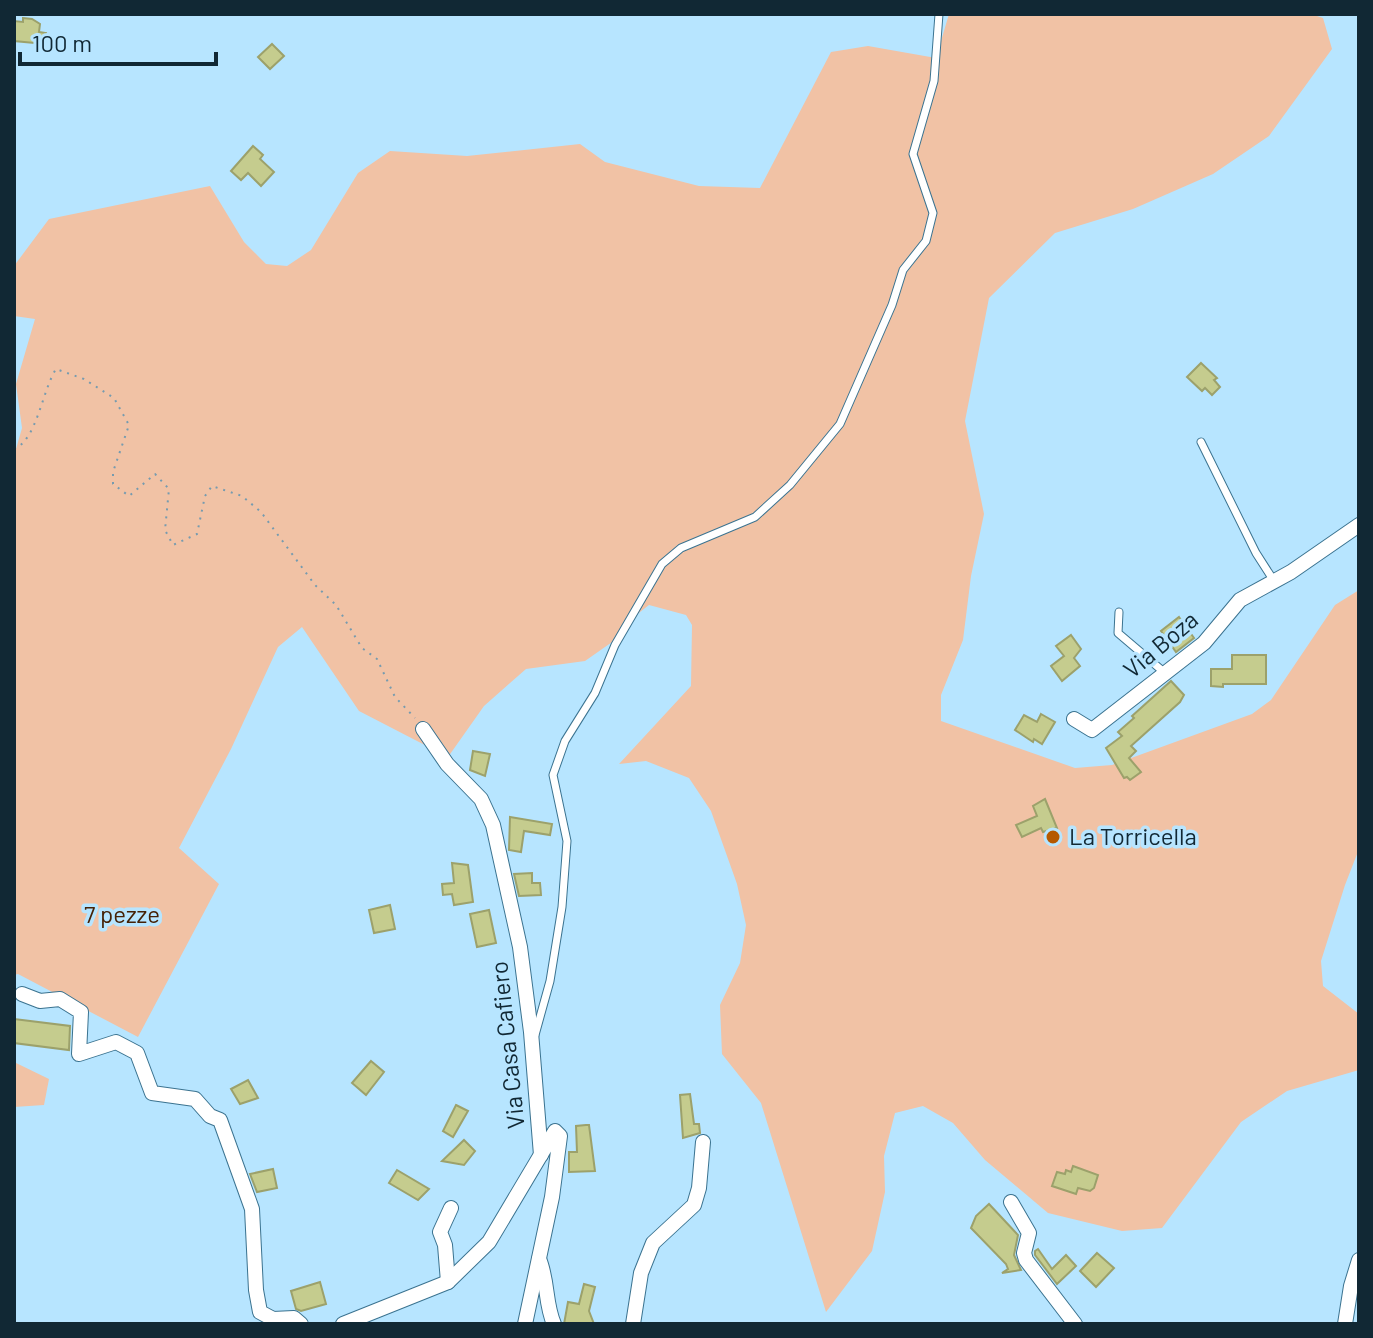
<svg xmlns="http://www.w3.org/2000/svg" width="1373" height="1338" font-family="Barlow,sans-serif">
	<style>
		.green { fill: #f1c2a5 }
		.building { fill: #c5cc8e; stroke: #9ca16b; stroke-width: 2 }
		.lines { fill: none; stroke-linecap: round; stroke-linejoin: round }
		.lane-casing { stroke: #3b7390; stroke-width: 9 }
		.street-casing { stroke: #3b7390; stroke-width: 16 }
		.path { stroke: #769baf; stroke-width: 2; stroke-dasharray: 2 6; stroke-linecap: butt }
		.lane { stroke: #fff; stroke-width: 7 }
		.street { stroke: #fff; stroke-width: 14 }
		.poi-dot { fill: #b55900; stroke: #b7e5ff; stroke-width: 3 }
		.labels { text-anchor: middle; stroke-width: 7; stroke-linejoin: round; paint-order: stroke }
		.street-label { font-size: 24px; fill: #112834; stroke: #b7e5ff }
		.poi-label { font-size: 24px; fill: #112834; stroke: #b7e5ff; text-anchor: start }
		.park-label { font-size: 24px; fill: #452106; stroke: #b7e5ff }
	</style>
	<rect width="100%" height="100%" fill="#b7e5ff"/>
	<!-- green -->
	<g class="green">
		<path d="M 949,14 L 1311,14 L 1323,18 L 1332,49 L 1269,136 L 1213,174 L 1133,209 L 1055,233 L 989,298 L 965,421 L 984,514 L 971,576 L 963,640 L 941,695 L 941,721 L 1075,768 L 1112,765 L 1252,714 L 1271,700 L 1335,605 L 1359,590 L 1359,849 L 1345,885 L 1321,961 L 1323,986 L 1359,1014 L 1359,1070 L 1287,1091 L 1241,1122 L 1162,1228 L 1122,1231 L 1048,1213 L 985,1160 L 953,1123 L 923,1106 L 895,1113 L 884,1156 L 885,1192 L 872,1251 L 826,1312 L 761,1103 L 722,1054 L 720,1005 L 740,963 L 746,925 L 737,884 L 711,811 L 689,778 L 646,761 L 619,764 L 691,686 L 692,625 L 686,615 L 649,605 L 631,619 L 615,640 L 585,661 L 526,669 L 484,706 L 448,757 L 359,711 L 302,627 L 278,647 L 231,749 L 179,848 L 219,884 L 138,1037 L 18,974 L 14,975 L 14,456 L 22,428 L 16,384 L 35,319 L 14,316 L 14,266 L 49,219 L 210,186 L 244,242 L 266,264 L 287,266 L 311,250 L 358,173 L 390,151 L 467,156 L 580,144 L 605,162 L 699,186 L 760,188 L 831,52 L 868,46 L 936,58 Z"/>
		<path d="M 14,1062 L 49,1079 L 44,1105 L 14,1107 Z"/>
	</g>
	<!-- building -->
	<g class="building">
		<path d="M 23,18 L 32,19 L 40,24 L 39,32 L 46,33 L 45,44 L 14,41 L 14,21 L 23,22 Z"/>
		<path d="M 272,44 L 284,56 L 270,69 L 258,57 Z"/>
		<path d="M 253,146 L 263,155 L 260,159 L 274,172 L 261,186 L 248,173 L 241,180 L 231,171 Z"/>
		<path d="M 1201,363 L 1217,378 L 1214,380 L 1220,387 L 1212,395 L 1205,388 L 1202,391 L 1187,377 Z"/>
		<path d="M 1179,617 L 1194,638 L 1176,652 L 1161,631 Z"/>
		<path d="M 1071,635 L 1081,649 L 1074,658 L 1080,666 L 1062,681 L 1051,666 L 1064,656 L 1056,646 Z"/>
		<path d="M 1232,655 L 1266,655 L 1266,684 L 1223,684 L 1223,687 L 1211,686 L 1211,669 L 1232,669 Z"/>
		<path d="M 1171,681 L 1184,695 L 1180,702 L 1131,746 L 1136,751 L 1129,758 L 1141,772 L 1130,780 L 1127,777 L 1124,778 L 1106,748 L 1122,736 L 1118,732 L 1134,718 L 1132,716 Z"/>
		<path d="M 1041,714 L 1055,722 L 1042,744 L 1034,739 L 1033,742 L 1015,730 L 1024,715 L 1037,722 Z"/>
		<path d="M 473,751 L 490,754 L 485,776 L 470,770 Z"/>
		<path d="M 1045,799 L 1057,828 L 1043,832 L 1041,828 L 1022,837 L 1016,825 L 1037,816 L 1033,806 Z"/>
		<path d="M 510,817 L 552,824 L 550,835 L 524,831 L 521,852 L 509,850 Z"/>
		<path d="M 452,863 L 468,865 L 473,902 L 454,905 L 452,894 L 443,895 L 442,884 L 454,883 Z"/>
		<path d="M 532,873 L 532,883 L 540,883 L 541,895 L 519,896 L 514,874 Z"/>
		<path d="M 390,905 L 395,929 L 374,933 L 369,910 Z"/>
		<path d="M 489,910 L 496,943 L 477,947 L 470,914 Z"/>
		<path d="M 14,1019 L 70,1026 L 69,1050 L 14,1043 Z"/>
		<path d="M 371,1061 L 384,1072 L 366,1095 L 352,1083 Z"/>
		<path d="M 248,1080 L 258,1098 L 240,1104 L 231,1089 Z"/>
		<path d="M 690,1094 L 694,1124 L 699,1124 L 700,1133 L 683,1138 L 680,1095 Z"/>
		<path d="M 456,1105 L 468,1111 L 453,1137 L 443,1131 Z"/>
		<path d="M 586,1125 L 589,1125 L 595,1171 L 569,1172 L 569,1152 L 577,1152 L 576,1126 Z"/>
		<path d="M 464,1140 L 475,1151 L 464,1165 L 442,1161 Z"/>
		<path d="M 1073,1166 L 1098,1175 L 1094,1188 L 1090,1191 L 1078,1188 L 1076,1194 L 1052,1186 L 1057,1172 L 1065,1174 L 1066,1170 L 1071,1172 Z"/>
		<path d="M 273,1169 L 277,1188 L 257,1192 L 250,1174 Z"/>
		<path d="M 397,1170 L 429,1189 L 418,1200 L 389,1183 Z"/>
		<path d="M 989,1204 L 1018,1235 L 1014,1255 L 1021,1270 L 1002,1273 L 1008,1269 L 1006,1264 L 971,1228 L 976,1216 Z"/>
		<path d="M 1038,1249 L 1052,1269 L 1066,1255 L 1076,1266 L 1057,1284 L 1035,1255 L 1035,1251 Z"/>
		<path d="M 1097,1253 L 1114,1268 L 1096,1287 L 1080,1271 Z"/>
		<path d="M 320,1282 L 326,1304 L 301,1311 L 296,1309 L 291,1291 Z"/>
		<path d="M 584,1284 L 595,1287 L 589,1311 L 594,1324 L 564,1324 L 568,1302 L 579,1304 Z"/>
	</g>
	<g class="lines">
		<!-- lane casing -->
		<g class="lane-casing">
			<g id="lane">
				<path d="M 1201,442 L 1256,553 L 1274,581"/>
				<path d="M 1119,612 L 1118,633 L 1165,673"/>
				<path d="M 535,1035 L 550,981 L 562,907 L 567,841 L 553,775 L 565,741 L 595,693 L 615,645 L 662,564 L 681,548 L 755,517 L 790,485 L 840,424 L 892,305 L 903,270 L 926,241 L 933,213 L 913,154 L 934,81 L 939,14"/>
			</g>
		</g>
		<!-- street casing -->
		<g class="street-casing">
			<g id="street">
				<path d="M 1074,719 L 1092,730 L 1204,643 L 1240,600 L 1291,572 L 1359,525"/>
				<path d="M 423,729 L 447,764 L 481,799 L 493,825 L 520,947 L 531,1032 L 541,1155"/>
				<path d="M 22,994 L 40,1001 L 60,999 L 81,1012 L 79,1054 L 116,1042 L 137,1053 L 152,1093 L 195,1099 L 210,1116 L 220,1120 L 252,1209 L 256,1290 L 260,1312 L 273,1319 L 294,1318 L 301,1324"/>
				<path d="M 1011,1202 L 1029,1233 L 1024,1253 L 1026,1260 L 1075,1324"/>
				<path d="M 539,1259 C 548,1280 545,1304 554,1324"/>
				<path d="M 448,1282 L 445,1245 L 440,1232 L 451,1208"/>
				<path d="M 343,1324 L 448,1282 L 489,1242 L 555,1131 L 560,1136 L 552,1197 L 525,1324"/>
				<path d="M 633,1324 L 641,1273 L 653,1243 L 694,1205 L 699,1188 L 703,1142"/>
				<path d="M 1345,1324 L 1351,1286 L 1359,1260"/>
			</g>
		</g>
		<!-- path -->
		<path class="path" d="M 14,449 C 37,440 42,391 56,369 L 84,379 L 114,398 L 129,425 L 113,472 L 113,484 L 129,496 L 155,474 L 169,489 L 165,530 L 173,545 L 197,534 L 205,496 L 212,486 L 242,496 L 261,512 L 315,585 L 336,605 L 362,648 L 377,659 L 395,697 L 415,718"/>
		<!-- lane -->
		<use href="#lane" class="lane"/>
		<!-- street -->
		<use href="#street" class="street"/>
	</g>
	<!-- markers -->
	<circle class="poi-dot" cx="1053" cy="837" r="8"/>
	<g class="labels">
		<!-- street labels -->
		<g class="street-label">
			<text transform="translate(1161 645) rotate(-40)" y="8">Via Boza</text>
			<text transform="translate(508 1045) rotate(-96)" y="8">Via Casa Cafiero</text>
		</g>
		<!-- poi labels -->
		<g class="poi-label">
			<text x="1069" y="845">La Torricella</text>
		</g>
		<!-- park labels -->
		<g class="park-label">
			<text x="122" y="923">7 pezze</text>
		</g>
	</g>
	<!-- border -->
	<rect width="1373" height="1338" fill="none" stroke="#112834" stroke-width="32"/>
	<!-- scale -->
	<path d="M20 52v12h196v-12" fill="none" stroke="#112834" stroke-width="4"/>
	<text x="32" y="52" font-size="24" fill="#112834" stroke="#b7e5ff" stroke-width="6" paint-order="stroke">100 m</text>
</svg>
